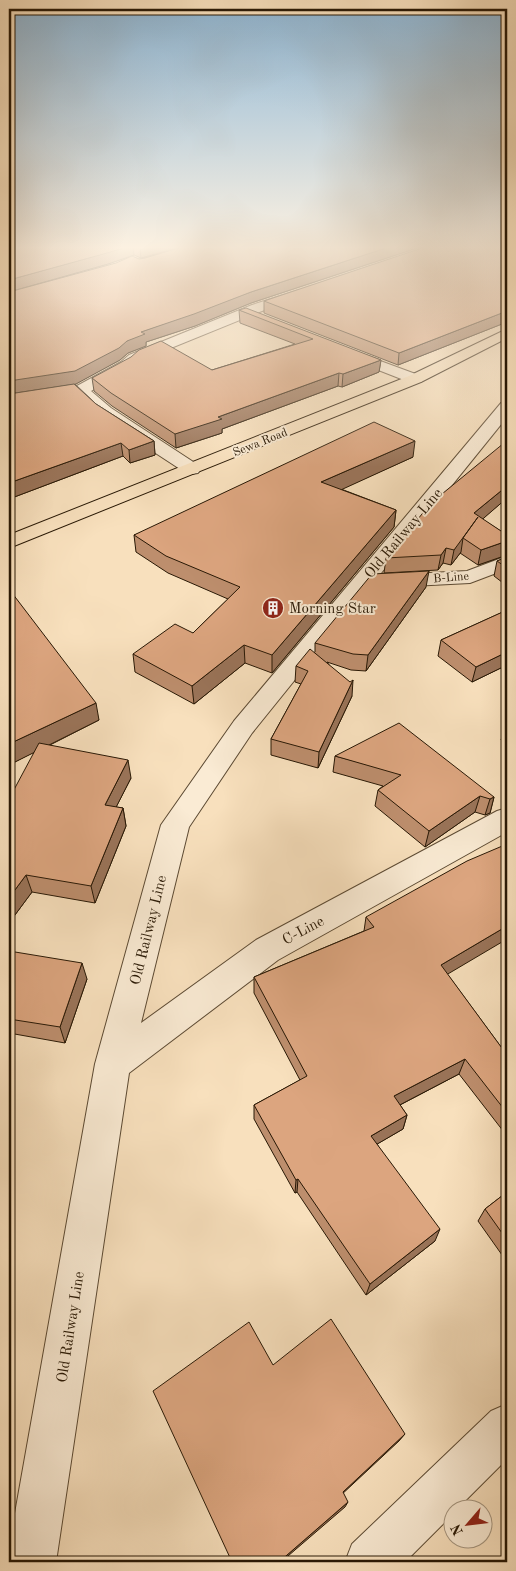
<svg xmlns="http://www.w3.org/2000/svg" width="516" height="1571" font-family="'Old Standard TT',serif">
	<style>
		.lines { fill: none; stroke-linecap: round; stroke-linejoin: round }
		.minor-casing { stroke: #5c4a33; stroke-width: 2 }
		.major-casing { stroke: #281805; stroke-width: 2 }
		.minor { fill: #faebd4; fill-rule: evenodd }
		.major { fill: #f8e0bd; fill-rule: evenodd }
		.wall { fill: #bd8e6d; stroke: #281805 }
		.shaded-wall { fill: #9a7459; stroke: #281805 }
		.building { fill: #dca57f; stroke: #281805 }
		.labels { text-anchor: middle; stroke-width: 4; stroke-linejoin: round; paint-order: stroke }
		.far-street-label { font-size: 12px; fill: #281805; stroke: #faebd4 }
		.street-label { font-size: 15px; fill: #281805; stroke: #faebd4 }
		.poi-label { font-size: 15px; fill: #281805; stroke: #faebd4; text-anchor: start }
	</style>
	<rect width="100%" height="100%" fill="#f8e0bd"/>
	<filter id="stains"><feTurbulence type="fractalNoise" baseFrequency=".004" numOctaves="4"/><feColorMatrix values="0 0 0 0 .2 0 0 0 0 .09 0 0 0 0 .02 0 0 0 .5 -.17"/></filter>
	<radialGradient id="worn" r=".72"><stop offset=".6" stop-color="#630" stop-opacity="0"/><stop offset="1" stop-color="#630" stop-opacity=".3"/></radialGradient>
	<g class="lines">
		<!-- minor casing -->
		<g class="minor-casing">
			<g id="minor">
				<path d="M 299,290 L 304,291 L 306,294 L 304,297 L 262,311 L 139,361 L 131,368 L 91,391 L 111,408 L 198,465 L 201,469 L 198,473 L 192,474 L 186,473 L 99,416 L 73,390 L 75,387 L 121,362 L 129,355 L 252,305 Z"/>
				<path d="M 345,348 L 421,376 L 423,379 L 421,382 L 409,382 L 340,355 L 338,352 L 340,349 Z"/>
				<path d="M 507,402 L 507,417 L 252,733 L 189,827 L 141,1023 L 256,940 L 497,811 L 507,808 L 507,832 L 278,960 L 129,1073 L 56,1562 L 9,1562 L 9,1547 L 95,1064 L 161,825 L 234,721 L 501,403 Z"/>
				<path d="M 507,556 L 507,569 L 470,583 L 392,587 L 384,586 L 381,581 L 384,576 L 392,575 L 467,571 Z"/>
				<path d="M 507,1404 L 507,1459 L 458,1508 L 454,1508 L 454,1513 L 405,1562 L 345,1562 L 352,1544 L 491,1411 Z"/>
			</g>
		</g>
		<!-- major casing -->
		<g class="major-casing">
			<path id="major" d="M 507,329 L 507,338 L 421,382 L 9,548 L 9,535 L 409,376 Z"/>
		</g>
		<!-- minor -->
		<use href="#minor" class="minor"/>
		<!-- major -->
		<use href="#major" class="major"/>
	</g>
	<!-- wall -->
	<g class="wall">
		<path d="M 9,247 L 181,247 L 141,258 L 134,255 L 108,264 L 36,284 L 145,258 L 182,247 L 420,247 L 251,303 L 195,326 L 146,342 L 146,346 L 128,353 L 120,360 L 75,384 L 96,404 L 154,441 L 155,455 L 130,463 L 123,456 L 9,499 Z"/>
		<path d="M 507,247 L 507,322 L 398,365 L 264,313 L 264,301 Z"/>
		<path d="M 239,310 L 381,360 L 379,372 L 342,387 L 338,386 L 222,429 L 222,433 L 176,448 L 112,406 L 94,391 L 92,378 L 212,370 L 295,344 L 240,323 Z"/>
		<path d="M 507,445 L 507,498 L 482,519 L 507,535 L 507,555 L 478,565 L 460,553 L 461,552 L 451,565 L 443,563 L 438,570 L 384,573 L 386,558 Z"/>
		<path d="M 413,457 L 341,489 L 396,510 L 394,527 L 272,673 L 245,663 L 194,704 L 135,672 L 133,654 L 193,633 L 228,599 L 168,573 L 136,552 L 134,535 Z"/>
		<path d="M 507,557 L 507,586 L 494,576 L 497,561 Z"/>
		<path d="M 426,587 L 366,671 L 351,670 L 327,662 L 352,696 L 318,768 L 271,755 L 271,739 L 301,684 L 295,682 L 296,666 L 315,652 L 315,643 Z"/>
		<path d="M 9,589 L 99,720 L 50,745 L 131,778 L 116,807 L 123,808 L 126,826 L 95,903 L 32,892 L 9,923 L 34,752 L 9,765 Z"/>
		<path d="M 507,602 L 507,665 L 472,682 L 438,656 L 441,640 L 505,611 Z"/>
		<path d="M 507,723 L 507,745 L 501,740 L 506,724 Z"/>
		<path d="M 335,756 L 494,797 L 490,813 L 485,815 L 475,812 L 425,847 L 375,806 L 378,790 L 383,786 L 333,772 Z"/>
		<path d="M 366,917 L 448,975 L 507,1055 L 507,1136 L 459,1074 L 400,1105 L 407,1115 L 403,1129 L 377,1144 L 435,1241 L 366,1295 L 297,1192 L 295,1193 L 254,1119 L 254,1105 L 300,1080 L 254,993 L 254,977 L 364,931 Z"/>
		<path d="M 9,951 L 87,979 L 65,1043 L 9,1033 Z"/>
		<path d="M 507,1192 L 507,1262 L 478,1221 L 485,1209 Z"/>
	</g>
	<!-- shaded-wall -->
	<g class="shaded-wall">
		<path d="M 127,247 L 133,247 L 134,255 L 108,264 L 9,292 L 9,280 Z"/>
		<path d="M 140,247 L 181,247 L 141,258 Z"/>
		<path d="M 389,247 L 420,247 L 251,303 L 195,326 L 146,342 L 146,346 L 128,353 L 120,360 L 76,384 L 9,394 L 9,381 L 127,341 L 141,332 L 251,292 Z"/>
		<path d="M 507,311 L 507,322 L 398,365 L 399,353 Z"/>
		<path d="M 381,360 L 379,372 L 342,387 L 343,374 Z"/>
		<path d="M 339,373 L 338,386 L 222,429 L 222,433 L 176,448 L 175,434 L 218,417 Z"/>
		<path d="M 154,441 L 155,455 L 130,463 L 129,450 Z"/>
		<path d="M 415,441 L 413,457 L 321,499 L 321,482 Z"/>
		<path d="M 121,443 L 123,456 L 9,499 L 9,483 Z"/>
		<path d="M 507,486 L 507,498 L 477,524 L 463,538 L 461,552 L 451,565 L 454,550 L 474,513 Z"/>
		<path d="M 396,510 L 394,527 L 272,673 L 272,655 Z"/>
		<path d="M 507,541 L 507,555 L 478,565 L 481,550 Z"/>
		<path d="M 446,548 L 443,563 L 438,570 L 441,555 Z"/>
		<path d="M 429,571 L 426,587 L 366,671 L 368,655 Z"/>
		<path d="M 244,645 L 245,663 L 194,704 L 192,686 Z"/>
		<path d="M 507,652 L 507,665 L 472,682 L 476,667 Z"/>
		<path d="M 353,680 L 352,696 L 318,768 L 319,752 Z"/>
		<path d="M 96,703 L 99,720 L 9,765 L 9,744 Z"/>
		<path d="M 128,760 L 131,778 L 108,823 L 105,805 Z"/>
		<path d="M 480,796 L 475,812 L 425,847 L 429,831 Z"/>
		<path d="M 494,797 L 490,813 L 485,815 L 490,799 Z"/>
		<path d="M 123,808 L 126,826 L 95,903 L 91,886 Z"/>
		<path d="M 26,875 L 32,892 L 9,923 L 9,898 Z"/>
		<path d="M 507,926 L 507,939 L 436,981 L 441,965 Z"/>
		<path d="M 82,963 L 87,979 L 65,1043 L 60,1027 Z"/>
		<path d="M 465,1059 L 459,1074 L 390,1110 L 394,1096 Z"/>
		<path d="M 407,1115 L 403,1129 L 367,1150 L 371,1136 Z"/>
		<path d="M 298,1179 L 297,1192 L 295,1193 L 296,1180 Z"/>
		<path d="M 440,1229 L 435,1241 L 366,1295 L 370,1284 Z"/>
		<path d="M 405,1434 L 399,1441 L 339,1497 L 343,1492 Z"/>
		<path d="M 348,1502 L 345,1507 L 281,1562 L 279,1562 Z"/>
	</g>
	<!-- building -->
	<g class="building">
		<path d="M 9,247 L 127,247 L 107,253 L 9,280 Z"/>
		<path d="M 182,247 L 389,247 L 251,292 L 194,314 L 141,332 L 145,334 L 127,341 L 119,348 L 75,371 L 9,381 L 9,292 L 116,263 L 132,256 L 139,259 L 145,258 Z"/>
		<path d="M 425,247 L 507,247 L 507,311 L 399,353 L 264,301 Z"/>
		<path d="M 246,308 L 381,360 L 343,374 L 339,373 L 218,417 L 222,419 L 175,434 L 111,393 L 92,378 L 131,357 L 139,350 L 161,341 L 212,370 L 313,339 L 239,310 Z"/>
		<path d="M 74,384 L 96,404 L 154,441 L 129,450 L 121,443 L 9,483 L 9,394 Z"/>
		<path d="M 374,422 L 415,441 L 321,482 L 396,510 L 272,655 L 244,645 L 192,686 L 133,654 L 175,624 L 193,633 L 240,587 L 166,556 L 134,535 Z"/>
		<path d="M 504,443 L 507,445 L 507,486 L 474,513 L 507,535 L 507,541 L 481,550 L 463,538 L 478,517 L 454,550 L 446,548 L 441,555 L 386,558 L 431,503 Z"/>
		<path d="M 507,557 L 507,568 L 497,561 Z"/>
		<path d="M 429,571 L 368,655 L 353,654 L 315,643 L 372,574 Z"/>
		<path d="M 9,589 L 96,703 L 9,744 Z"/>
		<path d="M 507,610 L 507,652 L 476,667 L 441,640 Z"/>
		<path d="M 310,649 L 350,682 L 353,680 L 319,752 L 271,739 L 308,671 L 296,666 Z"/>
		<path d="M 399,723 L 494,797 L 490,799 L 480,796 L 429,831 L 378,790 L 401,775 L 335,756 Z"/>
		<path d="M 39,743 L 128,760 L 105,805 L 123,808 L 91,886 L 26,875 L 9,898 L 9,799 Z"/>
		<path d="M 507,844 L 507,926 L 441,965 L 507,1055 L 507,1113 L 465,1059 L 394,1096 L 407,1115 L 371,1136 L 440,1229 L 370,1284 L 298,1179 L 296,1180 L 254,1105 L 307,1076 L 254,977 L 374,927 L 366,917 L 467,861 Z"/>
		<path d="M 9,951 L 82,963 L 60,1027 L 9,1019 Z"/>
		<path d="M 507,1192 L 507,1240 L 485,1209 Z"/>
		<path d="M 331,1319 L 405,1434 L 343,1492 L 348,1502 L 279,1562 L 232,1562 L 153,1391 L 249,1322 L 273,1365 Z"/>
	</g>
	<!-- sky -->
	<linearGradient id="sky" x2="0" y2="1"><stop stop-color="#8cb6d6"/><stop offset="0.53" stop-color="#fcf1e1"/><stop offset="1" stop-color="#fcf1e1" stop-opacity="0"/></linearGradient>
	<rect width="516" height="467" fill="url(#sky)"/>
	<!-- icons -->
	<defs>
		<g id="building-disc" transform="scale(1.125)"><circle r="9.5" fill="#8f2418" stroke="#faebd4"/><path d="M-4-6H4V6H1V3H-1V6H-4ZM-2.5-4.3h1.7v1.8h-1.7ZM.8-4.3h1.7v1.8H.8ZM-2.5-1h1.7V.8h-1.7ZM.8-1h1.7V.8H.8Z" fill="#fff"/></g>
	</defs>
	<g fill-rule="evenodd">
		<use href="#building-disc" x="273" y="608"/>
	</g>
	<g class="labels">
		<!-- far-street labels -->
		<g class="far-street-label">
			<text transform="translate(260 442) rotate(-22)" y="4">Sewa Road</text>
			<text transform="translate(451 577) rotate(-5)" y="4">B-Line</text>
		</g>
		<!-- street labels -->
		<g class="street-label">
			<text transform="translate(403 533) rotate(-50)" y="5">Old Railway Line</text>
			<text transform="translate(148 930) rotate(-76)" y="5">Old Railway Line</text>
			<text transform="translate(303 930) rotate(-28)" y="5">C-Line</text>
			<text transform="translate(70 1327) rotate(-81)" y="5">Old Railway Line</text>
		</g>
		<!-- poi labels -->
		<g class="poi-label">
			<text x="289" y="613">Morning Star</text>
		</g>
	</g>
	<!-- margin -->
	<rect width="516" height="1571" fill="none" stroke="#f8e0bd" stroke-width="30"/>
	<rect x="10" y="10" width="496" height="1551" fill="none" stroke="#281805" stroke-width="2.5"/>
	<rect x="15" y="15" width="486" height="1541" fill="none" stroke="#281805"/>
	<!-- north arrow -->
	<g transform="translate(468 1524) rotate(242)"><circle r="24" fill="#faebd4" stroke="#a69781"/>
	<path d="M0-4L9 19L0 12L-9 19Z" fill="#8f2418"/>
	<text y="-8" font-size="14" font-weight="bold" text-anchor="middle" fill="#281805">N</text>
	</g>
	<rect width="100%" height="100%" filter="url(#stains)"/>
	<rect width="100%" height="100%" fill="url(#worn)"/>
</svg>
